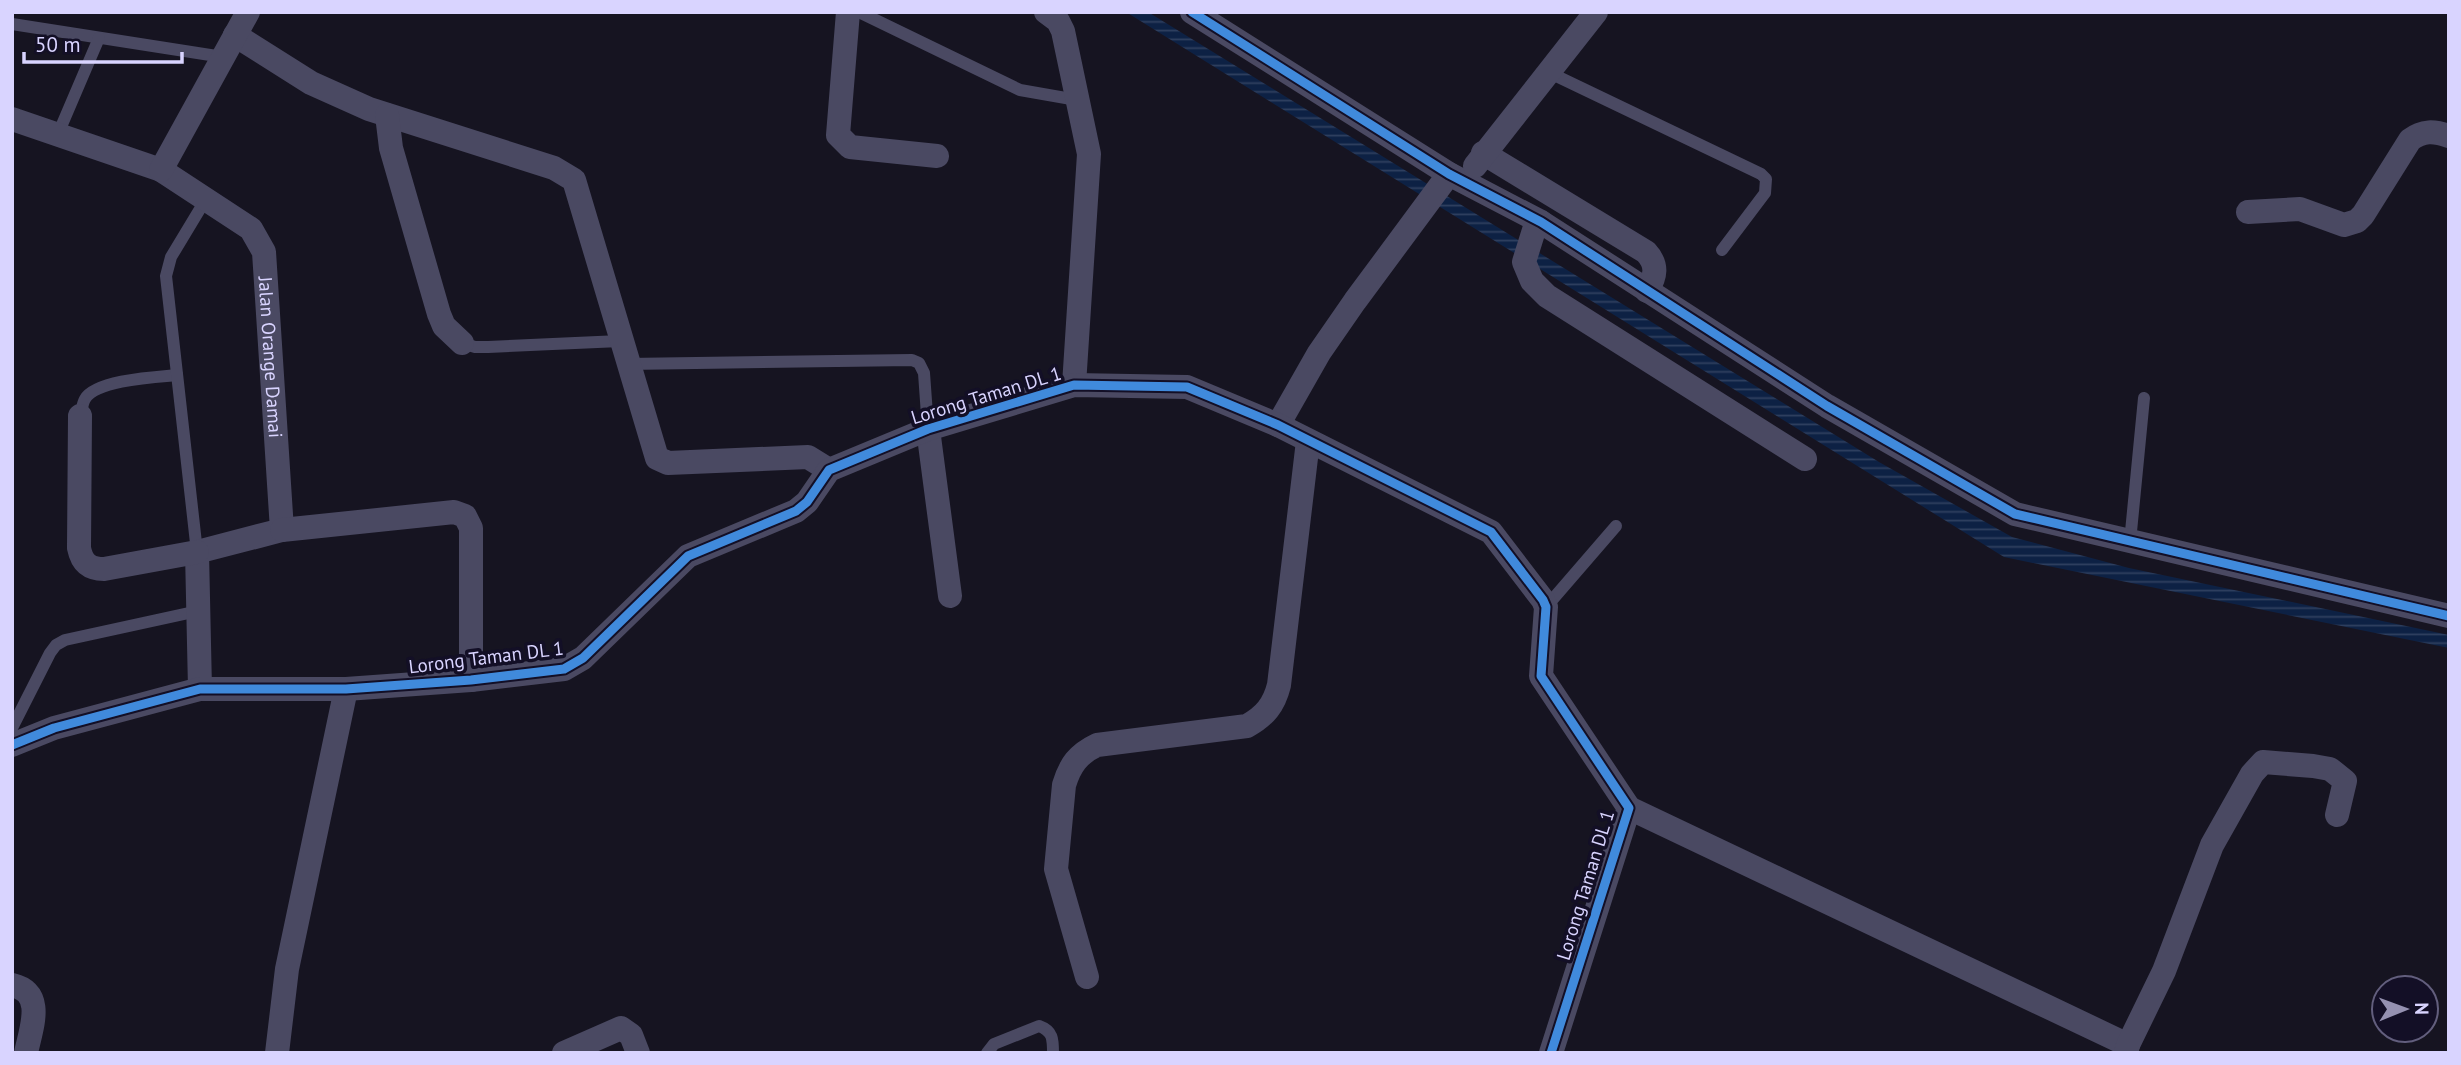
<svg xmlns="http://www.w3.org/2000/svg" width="2461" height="1065" font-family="'PT Sans',sans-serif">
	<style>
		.water { fill: url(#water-rules) }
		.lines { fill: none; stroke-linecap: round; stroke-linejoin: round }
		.lane { stroke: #4a4962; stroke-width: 12 }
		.street { stroke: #4a4962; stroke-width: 24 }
		.cycleway-casing { stroke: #130f26; stroke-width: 13 }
		.cycleway { stroke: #408adc; stroke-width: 9 }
		.labels { text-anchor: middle; stroke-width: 7; stroke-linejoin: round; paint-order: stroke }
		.street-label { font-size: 19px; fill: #d9d4ff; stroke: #130f26 }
	</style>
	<defs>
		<pattern id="water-rules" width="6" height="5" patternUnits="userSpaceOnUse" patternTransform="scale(1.75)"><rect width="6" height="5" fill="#0d2144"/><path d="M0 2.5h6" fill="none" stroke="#304060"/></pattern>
	</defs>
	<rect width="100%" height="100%" fill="#161421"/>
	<!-- water -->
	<path class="water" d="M 1126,12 L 1148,12 L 1879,462 L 2012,537 L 2129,568 L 2449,635 L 2449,648 L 2004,557 Z"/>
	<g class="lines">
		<!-- lane -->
		<g class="lane">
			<path d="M 859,12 L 1020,90 L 1077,100"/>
			<path d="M 12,24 L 223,57"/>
			<path d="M 1548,72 L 1761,174 L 1766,179 L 1765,193 L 1722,250"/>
			<path d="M 58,134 L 99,38"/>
			<path d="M 462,343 L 475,347 L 488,347 L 620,341"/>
			<path d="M 627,364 L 912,360 L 919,363 L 924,373 L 928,429"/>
			<path d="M 80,416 C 82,411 82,404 85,399 C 96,380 156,377 177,375"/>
			<path d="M 2130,542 L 2144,398"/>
			<path d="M 197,552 L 166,276 L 171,257 L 206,199"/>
			<path d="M 1546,607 L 1616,526"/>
			<path d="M 12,728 L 50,653 L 56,645 L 65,640 L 198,611"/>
			<path d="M 987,1053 L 994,1044 L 1039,1026 C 1053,1031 1053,1039 1053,1053"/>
		</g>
		<!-- street -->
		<g class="street">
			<path d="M 848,12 L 838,135 L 850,147 L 937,156"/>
			<path d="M 1046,12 L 1058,21 L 1063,31 L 1089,154 L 1074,385"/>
			<path d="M 1192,12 L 1449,174 L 1541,222 L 1827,406 L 2015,514 L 2449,616"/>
			<path d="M 235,35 L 311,83 L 369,109 L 554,168 L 574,180 L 657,458 L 668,463 L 808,457 L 829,470"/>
			<path d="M 387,115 L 391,148 L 439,314 L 444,326 L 462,343"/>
			<path id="s1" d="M 12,119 L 161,170 L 251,229 L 264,252 L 282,530 L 197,552 L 200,689"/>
			<path d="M 1483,153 L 1646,252 C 1658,265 1656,276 1647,291"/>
			<path d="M 1475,166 L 1596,12"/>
			<path d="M 161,170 L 248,12"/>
			<path d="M 2248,212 L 2300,209 L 2344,225 L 2357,221 L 2363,215 L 2410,140 C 2423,130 2434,131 2449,136"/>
			<path d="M 1541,222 L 1534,230 L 1524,262 L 1532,281 L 1547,296 L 1805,459"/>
			<path d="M 80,416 L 79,548 C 82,563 89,569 104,569 L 197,552"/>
			<path d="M 1278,425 L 1319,353 L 1355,301 L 1449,174"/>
			<path d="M 928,429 L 950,596"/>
			<path d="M 282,530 L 454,512 L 465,516 L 471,528 L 471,680"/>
			<path d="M 12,745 L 54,728 L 200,689 L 346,689 L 471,680 L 564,669 L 583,658 L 688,556 L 796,511 L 807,502 L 829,470 L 928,429 L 1074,385 L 1187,387 L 1278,425 L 1491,532 L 1543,600 L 1546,607 L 1541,676 L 1629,808 L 1551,1053"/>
			<path d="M 1629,808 L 2128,1045"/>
			<path d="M 1087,977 L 1056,869 L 1064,785 C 1070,765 1078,754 1097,745 L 1247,726 C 1265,716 1274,705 1279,685 L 1308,441"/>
			<path d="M 12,985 C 46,993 31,1028 26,1053"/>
			<path d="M 277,1053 L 287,969 L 346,689"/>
			<path d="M 564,1053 L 621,1028 L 631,1035 L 638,1053"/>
			<path d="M 2126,1053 L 2128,1045 L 2164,971 L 2212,845 L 2252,774 L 2263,762 L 2313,766 L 2330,769 L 2345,781 L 2337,815"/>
		</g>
		<!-- cycleway casing -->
		<g class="cycleway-casing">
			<g id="cycleway">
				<path d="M 1192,12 L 1449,174 L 1541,222 L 1827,406 L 2015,514 L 2449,616"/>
				<path d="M 12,745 L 54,728 L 200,689 L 346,689 L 471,680 L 564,669 L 583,658 L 688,556 L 796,511 L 807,502 L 829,470 L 928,429 L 1074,385 L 1187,387 L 1278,425 L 1491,532 L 1543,600 L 1546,607 L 1541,676 L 1629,808 L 1551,1053"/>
			</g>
		</g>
		<!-- cycleway -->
		<use href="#cycleway" class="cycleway"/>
	</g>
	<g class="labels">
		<!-- street labels -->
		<g class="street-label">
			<text dy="7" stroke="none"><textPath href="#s1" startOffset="397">Jalan Orange Damai</textPath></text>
			<text transform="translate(986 395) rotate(-17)" y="7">Lorong Taman DL 1</text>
			<text transform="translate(486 657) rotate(-7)" y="7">Lorong Taman DL 1</text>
			<text transform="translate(1585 885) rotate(-73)" y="7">Lorong Taman DL 1</text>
		</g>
	</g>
	<!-- border -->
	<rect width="2461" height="1065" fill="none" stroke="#d9d4ff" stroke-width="28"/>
	<!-- north arrow -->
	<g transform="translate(2405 1009) rotate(89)"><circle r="33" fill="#130f26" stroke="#625e7d" stroke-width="2"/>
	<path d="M0-5L12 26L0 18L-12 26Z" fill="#9591b1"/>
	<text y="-10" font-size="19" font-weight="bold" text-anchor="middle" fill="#d9d4ff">N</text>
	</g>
	<!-- scale -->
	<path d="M24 52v10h158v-10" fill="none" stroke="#d9d4ff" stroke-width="3.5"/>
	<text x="35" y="52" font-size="21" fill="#d9d4ff" stroke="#130f26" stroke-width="5" paint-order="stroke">50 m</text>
</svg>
